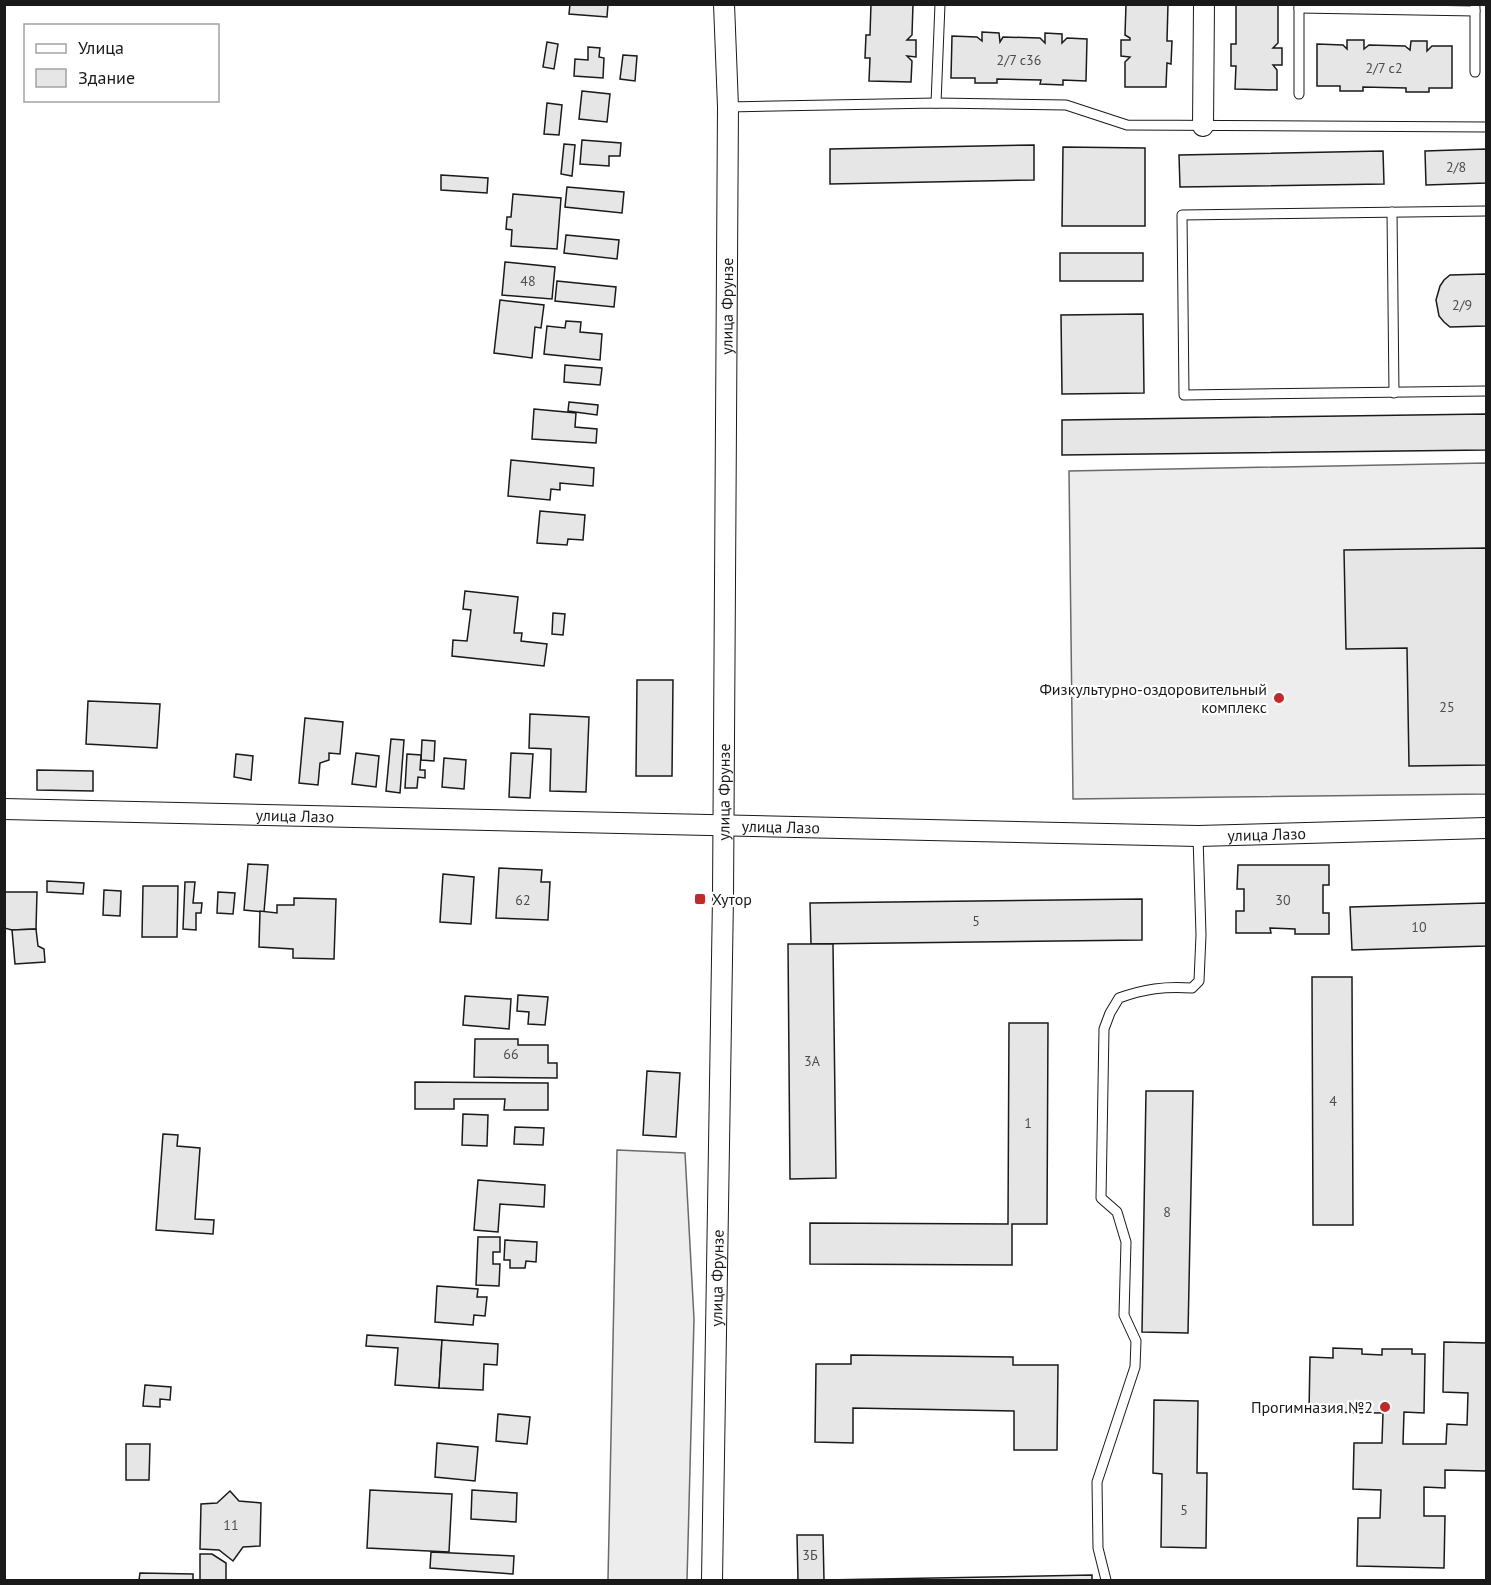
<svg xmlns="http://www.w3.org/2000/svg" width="1491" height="1585" font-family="'PT Sans',sans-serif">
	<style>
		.built { fill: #ededed; stroke: #6a6a6a; stroke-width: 1.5 }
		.building { fill: #e6e6e6; stroke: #1a1a1a; stroke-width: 1.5 }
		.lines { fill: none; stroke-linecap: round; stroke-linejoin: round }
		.service-casing { stroke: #1a1a1a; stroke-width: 11 }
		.minor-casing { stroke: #1a1a1a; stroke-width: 22 }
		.service { stroke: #fff; stroke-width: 9 }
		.minor { stroke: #fff; stroke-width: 20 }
		.poi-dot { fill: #c62828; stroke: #fff; stroke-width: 2 }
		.labels { text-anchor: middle; stroke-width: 4.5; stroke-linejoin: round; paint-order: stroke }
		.number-label { font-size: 14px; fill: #4d4d4d }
		.street-label { font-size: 16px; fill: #1a1a1a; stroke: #fff }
		.poi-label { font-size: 16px; fill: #1a1a1a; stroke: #fff; text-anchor: end }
	</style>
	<rect width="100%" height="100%" fill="#fff"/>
	<!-- built -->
	<g class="built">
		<path d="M 1486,463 L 1486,794 L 1073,799 L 1069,471 Z"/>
		<path d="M 617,1150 L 685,1153 L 694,1319 L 687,1580 L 608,1580 Z"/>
	</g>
	<!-- building -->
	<g class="building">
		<path d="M 570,4 L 608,4 L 607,17 L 569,14 Z"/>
		<path d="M 871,4 L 913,4 L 912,35 L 907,40 L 916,40 L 916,57 L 907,56 L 912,61 L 911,82 L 869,81 L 870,58 L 865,58 L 866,35 L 870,35 Z"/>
		<path d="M 1126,4 L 1168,4 L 1167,41 L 1172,41 L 1171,64 L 1167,63 L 1166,87 L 1125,87 L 1125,62 L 1130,57 L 1121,56 L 1121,40 L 1130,40 L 1130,38 L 1125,35 Z"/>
		<path d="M 1236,4 L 1275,4 L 1278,6 L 1278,43 L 1273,48 L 1282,48 L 1282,65 L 1273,65 L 1277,70 L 1277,90 L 1235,89 L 1236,66 L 1231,66 L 1231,44 L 1236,44 Z"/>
		<path d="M 982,32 L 999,33 L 1000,42 L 1003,37 L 1040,38 L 1045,43 L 1045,33 L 1062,34 L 1062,43 L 1067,38 L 1087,39 L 1086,81 L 1063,80 L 1063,85 L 1040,84 L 1041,80 L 997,79 L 997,83 L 975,83 L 975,78 L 951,78 L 952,36 L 977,37 L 982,41 Z"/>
		<path d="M 1347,40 L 1364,40 L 1364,49 L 1369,45 L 1405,46 L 1410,50 L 1411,41 L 1427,41 L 1427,51 L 1432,46 L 1452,46 L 1452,88 L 1429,88 L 1429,92 L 1406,92 L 1406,88 L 1363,87 L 1363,91 L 1340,91 L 1340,86 L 1317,86 L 1317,44 L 1343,45 L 1347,49 Z"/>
		<path d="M 547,42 L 558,44 L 554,69 L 543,67 Z"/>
		<path d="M 588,47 L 600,48 L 599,57 L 604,58 L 603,78 L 574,76 L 575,59 L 588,60 Z"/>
		<path d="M 623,55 L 637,56 L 635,81 L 620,79 Z"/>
		<path d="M 582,91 L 610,94 L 607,122 L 579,119 Z"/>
		<path d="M 547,103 L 562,105 L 559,135 L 544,134 Z"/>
		<path d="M 582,140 L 621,143 L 620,156 L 609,156 L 609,166 L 580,164 Z"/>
		<path d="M 564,144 L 575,145 L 572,176 L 561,174 Z"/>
		<path d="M 1034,145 L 1034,180 L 830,184 L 830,149 Z"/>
		<path d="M 1063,147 L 1145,148 L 1145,226 L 1062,226 Z"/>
		<path d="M 1486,149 L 1486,183 L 1426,185 L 1425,151 Z"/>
		<path d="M 1383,151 L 1384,184 L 1180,187 L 1179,155 Z"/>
		<path d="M 441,175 L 488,178 L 487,193 L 441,190 Z"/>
		<path d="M 567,187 L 624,192 L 622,213 L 565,207 Z"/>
		<path d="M 513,194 L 561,198 L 557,249 L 511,246 L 512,230 L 506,229 L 507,217 L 511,217 Z"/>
		<path d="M 566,235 L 619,240 L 617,259 L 564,253 Z"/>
		<rect x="1060" y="253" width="83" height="28"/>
		<path d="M 505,262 L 555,267 L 552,299 L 502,295 Z"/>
		<path d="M 1486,274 L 1486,326 L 1450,327 L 1444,322 L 1439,316 L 1436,300 L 1440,286 L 1444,280 L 1450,275 Z"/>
		<path d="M 557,281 L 616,287 L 614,307 L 555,301 Z"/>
		<path d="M 500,300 L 544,305 L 541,328 L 535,327 L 532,358 L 494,353 Z"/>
		<path d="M 1143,314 L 1144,393 L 1062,394 L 1061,315 Z"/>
		<path d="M 566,321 L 581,322 L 580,332 L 602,334 L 600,360 L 544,354 L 547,326 L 565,328 Z"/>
		<path d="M 565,365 L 602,368 L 600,385 L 564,382 Z"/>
		<path d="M 569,402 L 598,405 L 597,415 L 568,411 Z"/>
		<path d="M 534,409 L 576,413 L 575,427 L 597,429 L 596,443 L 532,439 Z"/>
		<path d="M 1486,414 L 1486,450 L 1062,455 L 1062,420 Z"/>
		<path d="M 511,460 L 594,468 L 593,486 L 560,483 L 560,490 L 551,489 L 550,500 L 508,496 Z"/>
		<path d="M 540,511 L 585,515 L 583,540 L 568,539 L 567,545 L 537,543 Z"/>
		<path d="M 1486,548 L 1486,765 L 1409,766 L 1407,648 L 1346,649 L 1344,550 Z"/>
		<path d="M 465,591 L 518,597 L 514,633 L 522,633 L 521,641 L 547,644 L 544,666 L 452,656 L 453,640 L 467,641 L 471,610 L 463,609 Z"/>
		<path d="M 553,613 L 565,614 L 563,635 L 552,634 Z"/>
		<path d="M 637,680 L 673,680 L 672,776 L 636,776 Z"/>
		<path d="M 88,701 L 160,704 L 157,748 L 86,744 Z"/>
		<path d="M 530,714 L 589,717 L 586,792 L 550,791 L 551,749 L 529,748 Z"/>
		<path d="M 305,718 L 343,722 L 340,754 L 329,753 L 329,760 L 320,763 L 318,785 L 299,783 Z"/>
		<path d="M 391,739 L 404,740 L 400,793 L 386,791 Z"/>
		<path d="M 422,740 L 435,741 L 434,761 L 421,760 Z"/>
		<path d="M 356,753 L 379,756 L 376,787 L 352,784 Z"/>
		<path d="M 511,753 L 533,754 L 530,798 L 509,797 Z"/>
		<path d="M 236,754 L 253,756 L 251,780 L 234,777 Z"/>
		<path d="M 407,754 L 421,755 L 420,770 L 425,770 L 425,778 L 418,777 L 417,788 L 405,788 Z"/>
		<path d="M 444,758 L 466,760 L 464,789 L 442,787 Z"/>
		<path d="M 37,770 L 93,771 L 93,791 L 37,790 Z"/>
		<path d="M 248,864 L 268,865 L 264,912 L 244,910 Z"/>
		<path d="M 1238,865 L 1329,865 L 1329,885 L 1323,885 L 1323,913 L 1329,913 L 1329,934 L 1295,934 L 1295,929 L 1270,928 L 1271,933 L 1236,933 L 1236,911 L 1244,911 L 1244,889 L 1237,889 Z"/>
		<path d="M 499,868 L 542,870 L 541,882 L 550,882 L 548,920 L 496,918 Z"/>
		<path d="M 443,874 L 474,877 L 471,924 L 440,922 Z"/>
		<path d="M 47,881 L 84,883 L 83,894 L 47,892 Z"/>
		<path d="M 185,882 L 195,882 L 193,903 L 202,903 L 201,913 L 196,913 L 196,930 L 183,929 Z"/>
		<path d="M 143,886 L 178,886 L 177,937 L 142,937 Z"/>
		<path d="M 104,890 L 121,891 L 120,916 L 103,915 Z"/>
		<path d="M 4,892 L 37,892 L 36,929 L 12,930 L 4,928 Z"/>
		<path d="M 218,892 L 235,893 L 233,914 L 217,913 Z"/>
		<path d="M 294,898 L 336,899 L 334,959 L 293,958 L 293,949 L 259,947 L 260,911 L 277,913 L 277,905 L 294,905 Z"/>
		<path d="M 1142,899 L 1142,940 L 811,944 L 810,903 Z"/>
		<path d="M 1486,903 L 1486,946 L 1352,950 L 1350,907 Z"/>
		<path d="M 36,929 L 38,946 L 44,949 L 45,962 L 15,964 L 12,930 Z"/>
		<path d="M 788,944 L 833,944 L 836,1178 L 790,1179 Z"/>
		<path d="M 1312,977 L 1352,977 L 1353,1225 L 1313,1225 Z"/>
		<path d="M 518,995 L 548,997 L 545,1025 L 528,1024 L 529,1012 L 517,1011 Z"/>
		<path d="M 465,996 L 511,999 L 509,1029 L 463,1025 Z"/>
		<path d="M 1009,1023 L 1048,1023 L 1047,1224 L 1012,1224 L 1012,1265 L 810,1264 L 810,1223 L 1008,1224 Z"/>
		<path d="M 475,1039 L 518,1039 L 518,1045 L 548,1045 L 548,1063 L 557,1063 L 557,1078 L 474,1077 Z"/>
		<path d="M 647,1071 L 680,1073 L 676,1137 L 643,1135 Z"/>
		<path d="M 415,1082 L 548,1083 L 548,1110 L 504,1110 L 505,1099 L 454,1099 L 454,1109 L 415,1109 Z"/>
		<path d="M 1146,1091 L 1193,1091 L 1188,1333 L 1142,1332 Z"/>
		<path d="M 463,1114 L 488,1115 L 487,1146 L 462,1145 Z"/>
		<path d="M 515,1127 L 544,1128 L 543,1145 L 514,1144 Z"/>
		<path d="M 163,1134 L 178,1135 L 177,1146 L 200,1148 L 195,1219 L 214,1220 L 213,1234 L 156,1230 Z"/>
		<path d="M 478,1180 L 545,1185 L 544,1207 L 500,1204 L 498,1232 L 474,1230 Z"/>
		<path d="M 478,1237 L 500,1237 L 500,1252 L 493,1252 L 493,1264 L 500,1264 L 499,1286 L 476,1285 Z"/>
		<path d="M 505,1240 L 537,1242 L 536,1262 L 526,1261 L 525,1268 L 510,1268 L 510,1260 L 504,1260 Z"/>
		<path d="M 437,1286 L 478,1289 L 477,1297 L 487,1297 L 485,1316 L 474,1315 L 473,1325 L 435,1322 Z"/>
		<path d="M 367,1335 L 442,1340 L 439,1388 L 395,1385 L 398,1348 L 366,1346 Z"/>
		<path d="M 442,1340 L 498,1344 L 497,1365 L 484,1364 L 483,1390 L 439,1388 Z"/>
		<path d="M 1444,1342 L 1486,1343 L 1486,1471 L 1445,1470 L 1445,1488 L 1424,1487 L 1424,1516 L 1445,1516 L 1444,1568 L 1357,1566 L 1358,1518 L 1380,1518 L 1381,1490 L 1353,1489 L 1354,1443 L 1382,1443 L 1383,1413 L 1309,1412 L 1310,1357 L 1333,1358 L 1333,1348 L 1362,1349 L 1362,1354 L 1382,1355 L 1382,1349 L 1412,1349 L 1412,1354 L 1425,1354 L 1424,1413 L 1404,1412 L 1403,1444 L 1446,1444 L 1447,1424 L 1467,1425 L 1468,1393 L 1443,1392 Z"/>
		<path d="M 851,1355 L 1013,1357 L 1013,1365 L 1058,1365 L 1057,1450 L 1014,1450 L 1014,1411 L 853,1408 L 853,1443 L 815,1442 L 816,1364 L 851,1364 Z"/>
		<path d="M 145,1385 L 171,1387 L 170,1400 L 160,1399 L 160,1407 L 143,1406 Z"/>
		<path d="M 1154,1400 L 1198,1401 L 1197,1473 L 1207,1473 L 1206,1548 L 1161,1547 L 1162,1474 L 1153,1473 Z"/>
		<path d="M 498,1414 L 530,1417 L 527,1444 L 496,1441 Z"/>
		<path d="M 437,1443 L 478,1447 L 475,1481 L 435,1477 Z"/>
		<path d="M 126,1444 L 150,1444 L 149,1480 L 126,1480 Z"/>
		<path d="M 370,1490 L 452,1494 L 449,1552 L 367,1548 Z"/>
		<path d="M 472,1490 L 517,1493 L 516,1522 L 471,1519 Z"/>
		<path d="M 230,1491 L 239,1501 L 261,1503 L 260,1546 L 243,1547 L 233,1561 L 219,1550 L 200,1549 L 201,1504 L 217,1503 Z"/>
		<path d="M 797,1535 L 823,1535 L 824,1580 L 1092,1575 L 1092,1580 L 798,1580 Z"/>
		<path d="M 431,1552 L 514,1556 L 513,1574 L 430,1568 Z"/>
		<path d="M 200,1554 L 212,1554 L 226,1563 L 226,1580 L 200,1580 Z"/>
		<path d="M 140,1573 L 193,1574 L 193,1580 L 139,1580 Z"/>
	</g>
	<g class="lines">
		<!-- service casing -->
		<g class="service-casing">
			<g id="service">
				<path d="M 1475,7 L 1475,72"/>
				<path d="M 1299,8 L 1475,11"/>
				<path d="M 1299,94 L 1299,4"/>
				<path d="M 936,103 L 940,4"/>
				<path d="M 728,107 L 936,103 L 1066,105 L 1127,125 L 1486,127"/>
				<path d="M 1486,211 L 1182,215 L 1184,395 L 1486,391"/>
				<path d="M 1392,212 L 1394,393"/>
				<path d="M 1106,1580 L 1098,1548 L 1097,1482 L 1135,1367 L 1136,1341 L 1124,1315 L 1126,1242 L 1117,1212 L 1101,1198 L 1104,1029 L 1110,1013 L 1119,998 C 1144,989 1165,986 1192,988 L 1199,981 L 1201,935 L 1198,836"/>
			</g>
		</g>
		<!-- minor casing -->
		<g class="minor-casing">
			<g id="minor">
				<path d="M 1203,126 L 1204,4"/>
				<path id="s1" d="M 4,809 L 1198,836 L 1486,828"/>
				<path id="s2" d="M 712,1580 L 723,897 L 728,107 L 724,4"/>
			</g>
		</g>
		<!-- service -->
		<use href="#service" class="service"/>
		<!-- minor -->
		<use href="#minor" class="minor"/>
	</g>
	<!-- markers -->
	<g class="poi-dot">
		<circle cx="1279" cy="698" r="6"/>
		<rect x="694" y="893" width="12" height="12" rx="3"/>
		<circle cx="1385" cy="1407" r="6"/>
	</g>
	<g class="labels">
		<!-- number labels -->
		<g class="number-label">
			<text x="1019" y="65">2/7 с36</text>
			<text x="1384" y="73">2/7 с2</text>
			<text x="1456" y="172">2/8</text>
			<text x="528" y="286">48</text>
			<text x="1462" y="310">2/9</text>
			<text x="1447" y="712">25</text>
			<text x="523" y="905">62</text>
			<text x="1283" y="905">30</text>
			<text x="976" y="926">5</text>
			<text x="1419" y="932">10</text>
			<text x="511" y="1059">66</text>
			<text x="812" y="1066">3А</text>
			<text x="1333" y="1106">4</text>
			<text x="1028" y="1128">1</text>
			<text x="1167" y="1217">8</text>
			<text x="1184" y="1515">5</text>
			<text x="231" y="1530">11</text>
			<text x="810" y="1560">3Б</text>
		</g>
		<!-- street labels -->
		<g class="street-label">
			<text dy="6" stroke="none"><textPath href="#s2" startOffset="1274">улица Фрунзе</textPath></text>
			<text dy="6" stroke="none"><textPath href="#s2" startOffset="788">улица Фрунзе</textPath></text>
			<text dy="6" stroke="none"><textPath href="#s1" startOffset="291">улица Лазо</textPath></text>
			<text dy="6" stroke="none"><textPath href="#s1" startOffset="777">улица Лазо</textPath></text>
			<text dy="6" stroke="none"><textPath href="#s1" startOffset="1263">улица Лазо</textPath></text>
			<text dy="6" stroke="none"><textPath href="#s2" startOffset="302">улица Фрунзе</textPath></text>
		</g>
		<!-- poi labels -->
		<g class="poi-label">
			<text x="1267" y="695">Физкультурно-оздоровительный<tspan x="1267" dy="18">комплекс</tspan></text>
			<text x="712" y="905" text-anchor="start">Хутор</text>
			<text x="1373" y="1413">Прогимназия №2</text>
		</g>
	</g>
	<!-- border -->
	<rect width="1491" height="1585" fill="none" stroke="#1a1a1a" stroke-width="12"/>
	<!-- legend -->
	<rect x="24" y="24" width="195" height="78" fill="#ffffff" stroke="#a3a3a3" stroke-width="1.5"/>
	<rect x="36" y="44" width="30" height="9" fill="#ffffff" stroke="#a3a3a3" stroke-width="1.5"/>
	<text x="78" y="54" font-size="18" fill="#1a1a1a">Улица</text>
	<rect x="36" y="69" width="30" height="18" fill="#e6e6e6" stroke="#a3a3a3" stroke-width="1.5"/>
	<text x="78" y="84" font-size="18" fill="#1a1a1a">Здание</text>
</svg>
